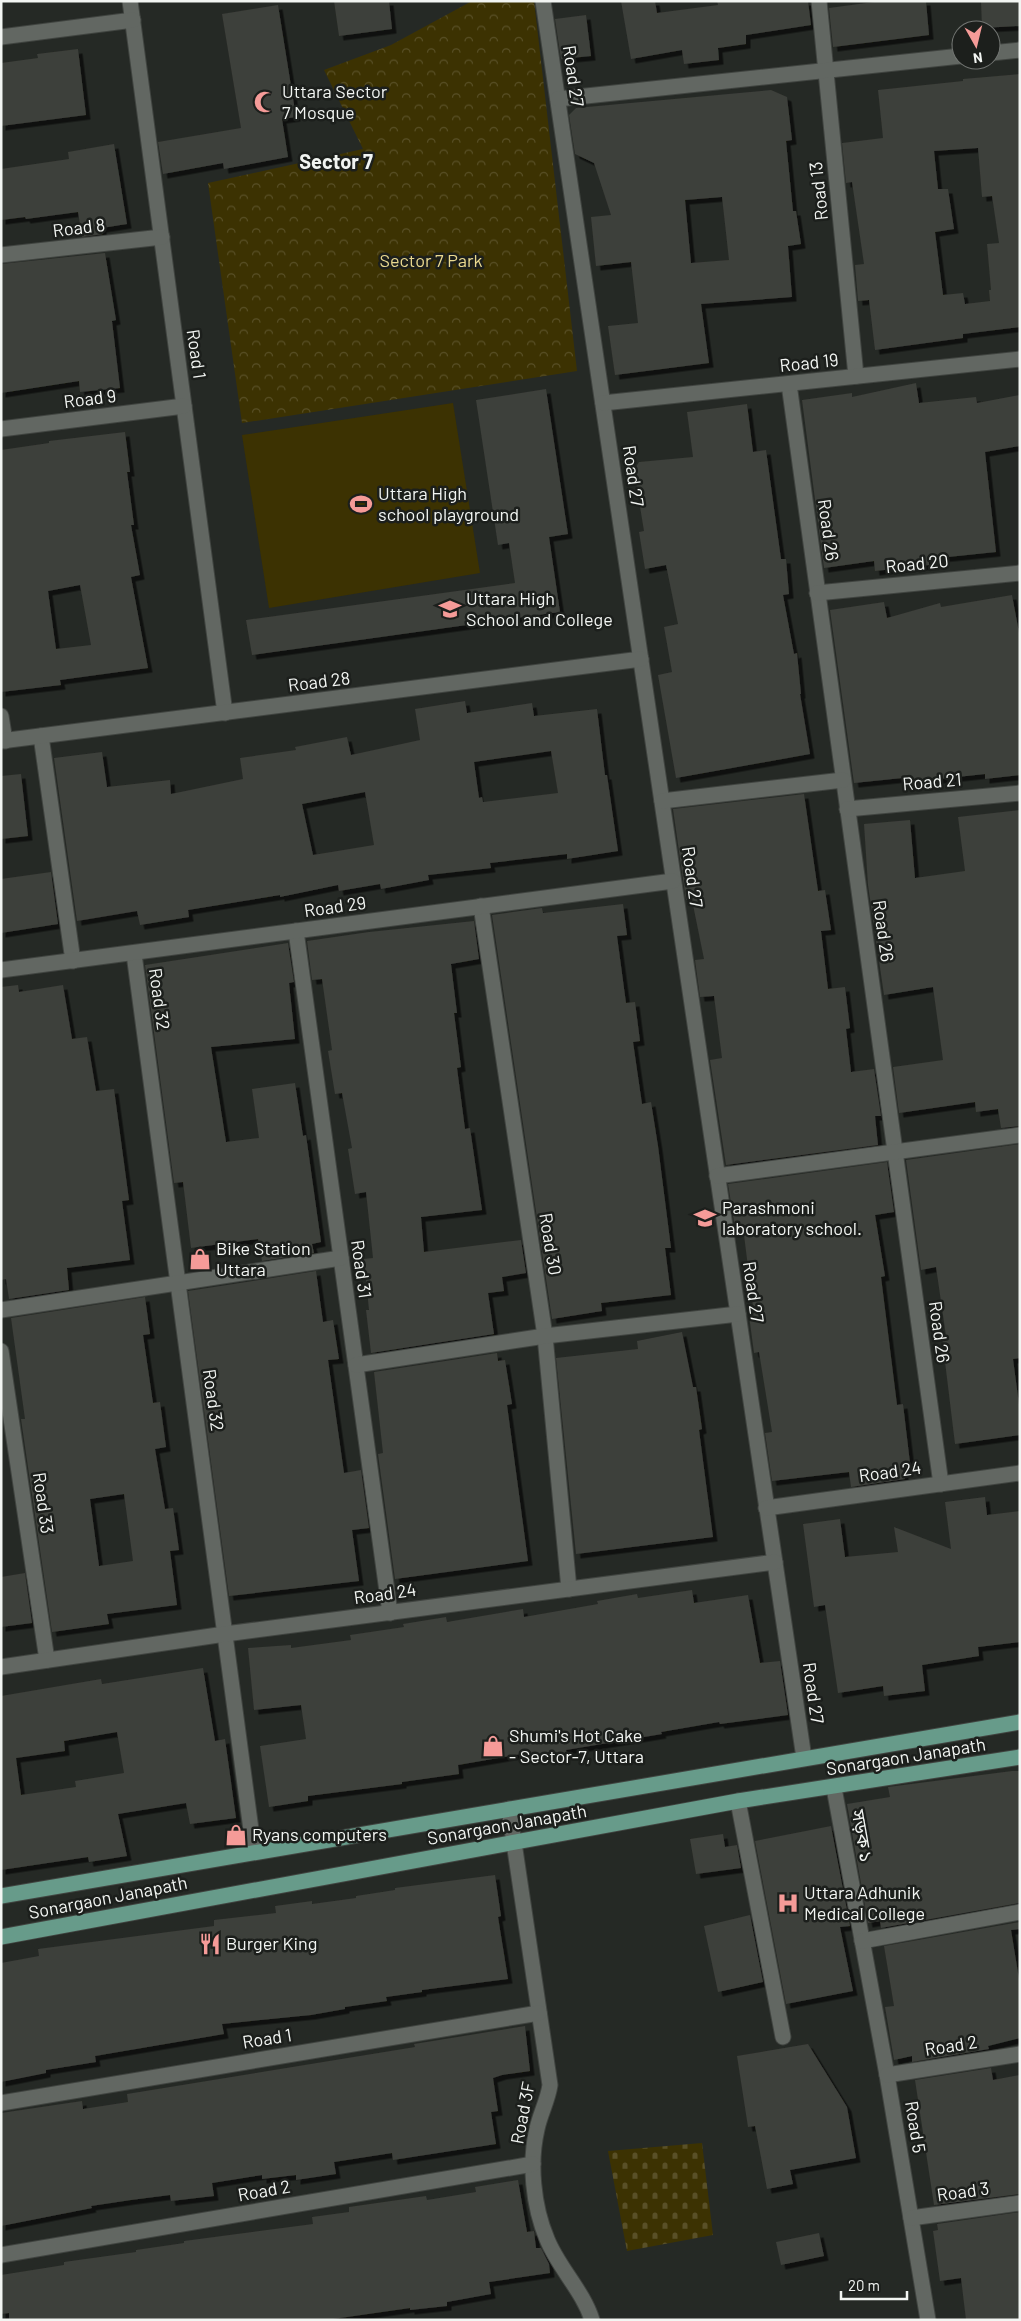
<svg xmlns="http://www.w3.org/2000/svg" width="1021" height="2321" font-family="Barlow,'Noto Sans Bengali',sans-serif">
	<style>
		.cemetery { fill: url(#cemetery-stones) }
		.park { fill: url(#park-crowns) }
		.pitch { fill: #3c3202 }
		.building { fill: #3d3f3a; fill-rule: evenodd; filter: url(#shadow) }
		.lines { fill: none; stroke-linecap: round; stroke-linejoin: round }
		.minor-casing { stroke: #404440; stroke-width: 17 }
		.major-casing { stroke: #404440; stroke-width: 17 }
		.minor { stroke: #626762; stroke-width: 15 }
		.major { stroke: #679b8a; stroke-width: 15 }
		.labels { text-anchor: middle; stroke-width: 5; stroke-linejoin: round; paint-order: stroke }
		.street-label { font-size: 18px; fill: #f2f5f2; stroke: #1c1f1c }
		.poi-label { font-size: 18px; fill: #f2f5f2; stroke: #1c1f1c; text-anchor: start }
		.park-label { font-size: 18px; fill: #ead98f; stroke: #1c1f1c }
		.quarter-label { font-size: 20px; font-weight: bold; fill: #f2f5f2; stroke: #1c1f1c }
	</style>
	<defs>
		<pattern id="cemetery-stones" width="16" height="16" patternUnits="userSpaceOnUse" patternTransform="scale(1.25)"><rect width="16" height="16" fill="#3c3202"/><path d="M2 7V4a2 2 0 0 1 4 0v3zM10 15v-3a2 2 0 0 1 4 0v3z" fill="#595027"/></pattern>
		<pattern id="park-crowns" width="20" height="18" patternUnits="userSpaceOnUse" patternTransform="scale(1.25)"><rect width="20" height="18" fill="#3c3202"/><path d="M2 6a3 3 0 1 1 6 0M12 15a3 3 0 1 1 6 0" fill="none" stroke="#595027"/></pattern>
		<filter id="shadow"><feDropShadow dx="4.5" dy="4.5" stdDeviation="0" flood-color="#0009"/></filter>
	</defs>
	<rect width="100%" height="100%" fill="#252925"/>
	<!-- cemetery -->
	<path class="cemetery" d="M 702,2143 L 713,2235 L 627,2251 L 608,2151 Z"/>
	<!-- park -->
	<path class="park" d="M 472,1 L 534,1 L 577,371 L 242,423 L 208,183 L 363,149 L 324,70 L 391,45 Z"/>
	<!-- pitch -->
	<path class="pitch" d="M 453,403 L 480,573 L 269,608 L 242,435 Z"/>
	<!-- building -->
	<g class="building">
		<path d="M 334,1 L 389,1 L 392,29 L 339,36 Z"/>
		<path d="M 621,1 L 655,1 L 657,13 L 718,5 L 717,1 L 808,1 L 811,25 L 746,35 L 746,44 L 718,48 L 719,60 L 684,64 L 682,50 L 631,59 Z"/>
		<path d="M 881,1 L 926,1 L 929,35 L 833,47 L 829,8 Z"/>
		<path d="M 981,1 L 1020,1 L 1020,26 L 982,28 Z"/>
		<path d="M 278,5 L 296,117 L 282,119 L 288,157 L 224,169 L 223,163 L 163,174 L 158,142 L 241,128 L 222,14 Z"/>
		<path d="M 586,15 L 591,56 L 561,59 L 555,19 Z"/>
		<path d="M 78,49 L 86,115 L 1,126 L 1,63 L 38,58 L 37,54 Z"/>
		<path d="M 1020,74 L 1020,327 L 963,334 L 963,338 L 875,350 L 869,300 L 858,301 L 855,265 L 864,264 L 852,182 L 846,183 L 842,143 L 883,138 L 878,90 L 963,81 L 963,79 ZM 978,148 L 982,197 L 992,196 L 999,243 L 987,244 L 991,290 L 989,290 L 990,301 L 965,304 L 963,293 L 943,295 L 935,232 L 954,229 L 948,189 L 938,189 L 934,151 Z"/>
		<path d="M 771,90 L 787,97 L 792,140 L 786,141 L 793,211 L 796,211 L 801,244 L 788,246 L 792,297 L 701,304 L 709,363 L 615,375 L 608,326 L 638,323 L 631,262 L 596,266 L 591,217 L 611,215 L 594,163 L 575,154 L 569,115 L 576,108 ZM 722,197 L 729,260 L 691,263 L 685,200 Z"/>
		<path d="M 114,144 L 127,224 L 102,228 L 103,234 L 82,237 L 78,212 L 26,219 L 25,217 L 1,220 L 1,169 L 69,159 L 68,152 Z"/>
		<path d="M 105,253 L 116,320 L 112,321 L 120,388 L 80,392 L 79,381 L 1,393 L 1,264 Z"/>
		<path d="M 916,383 L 919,403 L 976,397 L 977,403 L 1020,395 L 1020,446 L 985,452 L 996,552 L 929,559 L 929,565 L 875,571 L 874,561 L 824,568 L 802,400 L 852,393 L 852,397 Z"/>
		<path d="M 546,389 L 568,534 L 549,537 L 560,612 L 252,655 L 246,620 L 515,583 L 509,543 L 498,545 L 476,400 Z"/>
		<path d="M 747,404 L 753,452 L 766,450 L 781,559 L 786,559 L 789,594 L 783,595 L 794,654 L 797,653 L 801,694 L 800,694 L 810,754 L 676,778 L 658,675 L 672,672 L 664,627 L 678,624 L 666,565 L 645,569 L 639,532 L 644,531 L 634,470 L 639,462 L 693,457 L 687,412 Z"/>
		<path d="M 125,432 L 130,472 L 127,472 L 134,525 L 131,525 L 140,575 L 131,577 L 148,668 L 60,680 L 61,685 L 1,692 L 1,450 L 49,443 L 49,441 ZM 80,585 L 91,645 L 56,649 L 48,591 Z"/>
		<path d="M 1012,595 L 1020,638 L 1020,775 L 985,779 L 985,774 L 912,782 L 912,777 L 854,783 L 830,610 L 884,602 L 887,618 L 940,603 L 941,607 Z"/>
		<path d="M 465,701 L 467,713 L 532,703 L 534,716 L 597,709 L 605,775 L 607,775 L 618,851 L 567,859 L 567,854 L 490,863 L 491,868 L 428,875 L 429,880 L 381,889 L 380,884 L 339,891 L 338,885 L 280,897 L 280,895 L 188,910 L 189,917 L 140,925 L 137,911 L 77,921 L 54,758 L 102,752 L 107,787 L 170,780 L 171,794 L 243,779 L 240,758 L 296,750 L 295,747 L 347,737 L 351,755 L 420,740 L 415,709 ZM 551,751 L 558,793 L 483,802 L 482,797 L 479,798 L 474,762 ZM 365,792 L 374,845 L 313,855 L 302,804 Z"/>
		<path d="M 21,774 L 28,836 L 1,839 L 1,776 Z"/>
		<path d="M 804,794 L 818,891 L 825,890 L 831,930 L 821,931 L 828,989 L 845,987 L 850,1028 L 846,1029 L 851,1072 L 874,1069 L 881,1116 L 875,1116 L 878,1145 L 726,1165 L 710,1060 L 722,1058 L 714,996 L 700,997 L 695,960 L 704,959 L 692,900 L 686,900 L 673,809 Z"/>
		<path d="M 1020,810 L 1020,1126 L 1001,1128 L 998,1109 L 976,1112 L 975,1102 L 899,1113 L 893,1067 L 943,1060 L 933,987 L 884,995 L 868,885 L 864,824 L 910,820 L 915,878 L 965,871 L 958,817 Z"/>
		<path d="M 51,872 L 58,924 L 1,933 L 1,879 Z"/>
		<path d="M 623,904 L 627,935 L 617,936 L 626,1003 L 635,1002 L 640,1041 L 633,1042 L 642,1104 L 651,1102 L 658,1146 L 671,1248 L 665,1248 L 671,1295 L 601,1303 L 602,1311 L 552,1319 L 492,915 L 542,908 L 543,913 Z"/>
		<path d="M 474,921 L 479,959 L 451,964 L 457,1013 L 454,1013 L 461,1067 L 457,1068 L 465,1129 L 470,1128 L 482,1210 L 421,1217 L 424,1252 L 521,1240 L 526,1273 L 502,1277 L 504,1291 L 488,1293 L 494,1334 L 371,1353 L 366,1310 L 369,1310 L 364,1259 L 373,1258 L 366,1192 L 355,1194 L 348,1149 L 352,1148 L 342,1093 L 335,1094 L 328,1051 L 332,1050 L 322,979 L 312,980 L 307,941 L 369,932 Z"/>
		<path d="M 288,943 L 294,982 L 289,983 L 295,1039 L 211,1047 L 226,1142 L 259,1138 L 252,1089 L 295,1083 L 303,1136 L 306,1135 L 321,1242 L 312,1244 L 314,1253 L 262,1261 L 258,1239 L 191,1248 L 183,1182 L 174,1183 L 145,965 Z"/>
		<path d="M 18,985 L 19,992 L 63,985 L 72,1039 L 87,1037 L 96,1091 L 114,1089 L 129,1200 L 122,1201 L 130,1260 L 67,1268 L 69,1290 L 9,1299 L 6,1279 L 1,1280 L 1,987 Z"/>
		<path d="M 1020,1144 L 1020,1358 L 1013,1359 L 1020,1412 L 1020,1435 L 955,1444 L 942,1337 L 946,1336 L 936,1267 L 921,1270 L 906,1160 Z"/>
		<path d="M 887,1162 L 894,1212 L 875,1215 L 885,1276 L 881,1277 L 897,1405 L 903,1404 L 910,1463 L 902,1464 L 905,1479 L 851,1487 L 849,1472 L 772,1481 L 765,1433 L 772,1432 L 759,1352 L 754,1353 L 748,1308 L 753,1307 L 743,1227 L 735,1228 L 728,1184 Z"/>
		<path d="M 316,1271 L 323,1322 L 333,1320 L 339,1359 L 328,1360 L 344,1473 L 361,1470 L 369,1528 L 352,1530 L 359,1581 L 229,1596 L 188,1291 Z"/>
		<path d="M 145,1297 L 150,1334 L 143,1335 L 153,1403 L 160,1402 L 166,1447 L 155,1449 L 165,1509 L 173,1508 L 179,1550 L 170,1551 L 177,1605 L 107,1614 L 109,1624 L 52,1632 L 21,1419 L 25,1419 L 11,1318 ZM 124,1494 L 133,1561 L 99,1566 L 90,1499 Z"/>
		<path d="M 682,1332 L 693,1387 L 696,1387 L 702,1429 L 699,1430 L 713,1537 L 576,1554 L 556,1358 L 638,1349 L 637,1341 Z"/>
		<path d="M 497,1353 L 498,1361 L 505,1360 L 512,1404 L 507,1405 L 528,1561 L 395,1579 L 378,1454 L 383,1453 L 374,1372 Z"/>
		<path d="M 985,1497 L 987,1515 L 1020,1511 L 1020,1642 L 978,1647 L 979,1656 L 922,1665 L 925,1691 L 884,1696 L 883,1686 L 838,1693 L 825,1605 L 814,1607 L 803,1524 L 840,1519 L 845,1557 L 898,1552 L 894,1527 L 951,1549 L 945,1502 Z"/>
		<path d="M 25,1573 L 32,1623 L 1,1627 L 1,1577 Z"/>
		<path d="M 692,1590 L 694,1603 L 748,1595 L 760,1663 L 780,1661 L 788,1715 L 720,1724 L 719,1722 L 661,1732 L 662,1734 L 566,1750 L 567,1753 L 528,1760 L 527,1753 L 458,1765 L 459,1774 L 402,1782 L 402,1784 L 308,1796 L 308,1801 L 269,1807 L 260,1746 L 306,1739 L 301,1705 L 254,1710 L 248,1648 L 291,1645 L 291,1648 L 351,1640 L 350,1635 L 404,1627 L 403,1624 L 446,1617 L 447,1622 L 523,1609 L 524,1617 L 598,1604 L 597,1601 L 637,1594 L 638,1598 Z"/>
		<path d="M 203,1668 L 215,1741 L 225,1739 L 236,1818 L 190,1824 L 186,1803 L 118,1814 L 127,1856 L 89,1862 L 88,1857 L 1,1870 L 1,1696 L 101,1679 L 102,1684 ZM 117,1732 L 124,1773 L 75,1781 L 76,1787 L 21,1795 L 16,1758 L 65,1751 L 64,1741 Z"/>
		<path d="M 1012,1771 L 1020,1771 L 1020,1903 L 881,1928 L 880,1921 L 868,1923 L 847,1804 L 890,1797 L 888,1787 Z"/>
		<path d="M 831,1826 L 850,1926 L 840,1927 L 853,1991 L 786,2004 L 755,1841 Z"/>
		<path d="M 723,1834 L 725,1847 L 737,1845 L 741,1868 L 696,1874 L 690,1839 Z"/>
		<path d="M 495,1875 L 501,1916 L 498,1917 L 508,1979 L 422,1990 L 422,1992 L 386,1997 L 387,2001 L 345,2007 L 345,2009 L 311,2015 L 222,2024 L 224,2034 L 95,2056 L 96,2062 L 46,2070 L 46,2073 L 1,2082 L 1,1963 L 39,1956 L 38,1949 L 214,1926 L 214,1920 L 276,1913 L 275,1906 L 312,1901 L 312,1904 L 356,1898 L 356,1896 L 395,1890 L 395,1888 Z"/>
		<path d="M 750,1915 L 763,1982 L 718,1992 L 704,1926 Z"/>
		<path d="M 1020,1922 L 1020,1929 L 1011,1930 L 1020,1985 L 1020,2038 L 988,2046 L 989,2049 L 912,2062 L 912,2056 L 894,2060 L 885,2007 L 894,2006 L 884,1946 Z"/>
		<path d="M 525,2026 L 530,2071 L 502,2075 L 493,2078 L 498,2111 L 491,2112 L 496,2144 L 393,2160 L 392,2153 L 334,2162 L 336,2174 L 296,2180 L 296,2175 L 262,2179 L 262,2175 L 212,2183 L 214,2196 L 171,2201 L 170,2195 L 131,2200 L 91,2206 L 92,2208 L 1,2226 L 1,2113 L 82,2101 L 83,2109 L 128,2102 L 127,2094 L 415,2047 L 414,2044 Z"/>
		<path d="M 808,2044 L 847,2107 L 856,2158 L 790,2170 L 793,2184 L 767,2189 L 755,2126 L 748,2127 L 737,2056 Z"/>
		<path d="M 991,2068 L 993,2080 L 1020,2075 L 1020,2194 L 934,2205 L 915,2080 Z"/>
		<path d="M 518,2180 L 527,2232 L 534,2231 L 536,2248 L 541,2248 L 549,2264 L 550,2273 L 489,2282 L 491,2294 L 447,2302 L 447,2306 L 410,2310 L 410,2308 L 326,2320 L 9,2320 L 9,2313 L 1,2314 L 1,2275 L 64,2265 L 64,2262 L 136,2252 L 136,2250 L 184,2243 L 184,2241 L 313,2224 L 312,2217 L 349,2212 L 349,2207 L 426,2196 L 427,2200 L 476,2192 L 475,2187 Z"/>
		<path d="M 1020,2212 L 1020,2320 L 966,2320 L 961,2278 L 940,2281 L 933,2231 L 938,2230 L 937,2224 Z"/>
		<path d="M 819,2233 L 824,2256 L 781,2265 L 776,2242 Z"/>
	</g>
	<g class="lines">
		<!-- minor casing -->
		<g class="minor-casing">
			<g id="minor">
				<path d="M 130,1 L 225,713"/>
				<path d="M 543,1 L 804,1758"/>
				<path d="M 819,1 L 856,376"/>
				<path d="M 1,37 L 133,20"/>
				<path d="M 991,53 L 1020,50"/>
				<path d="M 558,99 L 961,56"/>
				<path d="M 1,255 L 162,237"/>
				<path d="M 789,384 L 941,1484"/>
				<path d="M 603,403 L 1020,359"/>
				<path d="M 1,429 L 184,406"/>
				<path d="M 817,593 L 1020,573"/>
				<path d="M 1,716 L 5,741"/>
				<path d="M 41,736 L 73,961"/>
				<path d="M 1,741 L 641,659"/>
				<path d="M 662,801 L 843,780"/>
				<path d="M 847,809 L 1020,793"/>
				<path d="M 481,906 L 545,1336 L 569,1589"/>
				<path d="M 296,931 L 390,1613"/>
				<path d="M 134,954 L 254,1852"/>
				<path d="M 1,970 L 673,881"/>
				<path d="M 717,1176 L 1020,1135"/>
				<path d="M 1,1310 L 341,1258"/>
				<path d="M 1,1351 L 47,1660"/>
				<path d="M 356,1365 L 545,1336 L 738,1314"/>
				<path d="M 766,1508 L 1020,1473"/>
				<path d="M 1,1667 L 225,1634 L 775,1562"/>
				<path d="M 834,1788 L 887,2075 L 928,2320"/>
				<path d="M 738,1801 L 783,2037"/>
				<path d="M 509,1809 L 550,2085 C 548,2100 540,2114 537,2129 C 529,2163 533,2206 547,2239 C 558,2267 583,2291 592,2320"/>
				<path d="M 862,1941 L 1020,1912"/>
				<path d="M 887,2075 L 1020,2054"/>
				<path d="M 1,2103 L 539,2013"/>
				<path d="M 911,2218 L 1020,2203"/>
				<path d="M 1,2255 L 533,2164"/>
			</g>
		</g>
		<!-- major casing -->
		<g class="major-casing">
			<g id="major">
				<path d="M 1,1896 L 1020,1722"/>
				<path d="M 1,1937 L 738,1801 L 1020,1757"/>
			</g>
		</g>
		<!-- minor -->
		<use href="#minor" class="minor"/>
		<!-- major -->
		<use href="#major" class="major"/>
	</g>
	<!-- icons -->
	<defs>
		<g id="mosque-bare" transform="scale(1.725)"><path d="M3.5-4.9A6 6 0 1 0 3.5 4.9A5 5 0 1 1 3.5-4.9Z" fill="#f59b98" stroke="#1c1f1c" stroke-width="2.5" paint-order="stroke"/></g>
		<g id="stadium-bare" transform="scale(1.725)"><path d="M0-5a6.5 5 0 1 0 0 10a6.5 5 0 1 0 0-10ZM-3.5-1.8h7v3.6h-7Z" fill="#f59b98" stroke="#1c1f1c" stroke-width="2.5" paint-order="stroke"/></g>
		<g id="school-bare" transform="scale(1.725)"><path d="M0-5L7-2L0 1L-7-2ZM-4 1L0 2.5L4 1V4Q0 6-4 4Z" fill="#f59b98" stroke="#1c1f1c" stroke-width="2.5" paint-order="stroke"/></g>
		<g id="shop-bare" transform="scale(1.725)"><path d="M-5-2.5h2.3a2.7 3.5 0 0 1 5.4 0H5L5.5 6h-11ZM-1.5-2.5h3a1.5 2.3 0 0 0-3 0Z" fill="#f59b98" stroke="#1c1f1c" stroke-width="2.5" paint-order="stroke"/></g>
		<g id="hospital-bare" transform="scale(1.725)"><path d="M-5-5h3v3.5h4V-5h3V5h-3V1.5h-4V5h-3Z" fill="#f59b98" stroke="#1c1f1c" stroke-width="2.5" paint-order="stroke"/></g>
		<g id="restaurant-bare" transform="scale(1.725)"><path d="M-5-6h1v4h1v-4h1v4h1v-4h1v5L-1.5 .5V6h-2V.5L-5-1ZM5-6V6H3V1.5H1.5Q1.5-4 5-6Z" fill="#f59b98" stroke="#1c1f1c" stroke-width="2.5" paint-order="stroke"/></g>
	</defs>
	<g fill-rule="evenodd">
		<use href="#mosque-bare" x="265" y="102"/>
		<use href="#stadium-bare" x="361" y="504"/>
		<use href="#school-bare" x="450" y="609"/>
		<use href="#school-bare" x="705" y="1218"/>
		<use href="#shop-bare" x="200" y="1259"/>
		<use href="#shop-bare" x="493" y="1746"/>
		<use href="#shop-bare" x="236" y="1835"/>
		<use href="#hospital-bare" x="788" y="1903"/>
		<use href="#restaurant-bare" x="210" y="1944"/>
	</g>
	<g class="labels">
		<!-- street labels -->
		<g class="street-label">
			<text transform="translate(573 76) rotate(82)" y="6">Road 27</text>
			<text transform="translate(819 191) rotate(-96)" y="6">Road 13</text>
			<text transform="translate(79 228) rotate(-7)" y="6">Road 8</text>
			<text transform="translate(196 354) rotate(82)" y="6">Road 1</text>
			<text transform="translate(809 363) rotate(-6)" y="6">Road 19</text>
			<text transform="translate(90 399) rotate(-7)" y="6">Road 9</text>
			<text transform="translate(633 476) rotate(82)" y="6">Road 27</text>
			<text transform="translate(828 530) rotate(82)" y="6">Road 26</text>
			<text transform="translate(917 564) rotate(-6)" y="6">Road 20</text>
			<text transform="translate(319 682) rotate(-7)" y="6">Road 28</text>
			<text transform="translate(932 782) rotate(-5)" y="6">Road 21</text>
			<text transform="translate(692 877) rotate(82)" y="6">Road 27</text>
			<text transform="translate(335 907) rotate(-8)" y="6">Road 29</text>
			<text transform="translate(883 931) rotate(82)" y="6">Road 26</text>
			<text transform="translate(159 999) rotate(82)" y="6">Road 32</text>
			<text transform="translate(550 1244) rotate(81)" y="6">Road 30</text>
			<text transform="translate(361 1269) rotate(82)" y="6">Road 31</text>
			<text transform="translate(753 1292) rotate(82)" y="6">Road 27</text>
			<text transform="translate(939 1332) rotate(82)" y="6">Road 26</text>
			<text transform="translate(213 1400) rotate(82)" y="6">Road 32</text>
			<text transform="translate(890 1472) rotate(-8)" y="6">Road 24</text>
			<text transform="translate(43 1503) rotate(82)" y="6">Road 33</text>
			<text transform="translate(385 1594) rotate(-8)" y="6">Road 24</text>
			<text transform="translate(813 1693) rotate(82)" y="6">Road 27</text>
			<text transform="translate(906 1757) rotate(-9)" y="6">Sonargaon Janapath</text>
			<text transform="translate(507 1825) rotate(-10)" y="6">Sonargaon Janapath</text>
			<text transform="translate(862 1836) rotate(80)" y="6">সড়ক ১</text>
			<text transform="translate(108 1898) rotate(-11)" y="6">Sonargaon Janapath</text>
			<text transform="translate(267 2039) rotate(-9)" y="6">Road 1</text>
			<text transform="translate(951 2046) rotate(-9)" y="6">Road 2</text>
			<text transform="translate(523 2113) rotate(-79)" y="6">Road 3F</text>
			<text transform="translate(915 2127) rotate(81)" y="6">Road 5</text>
			<text transform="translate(264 2191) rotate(-10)" y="6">Road 2</text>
			<text transform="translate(963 2192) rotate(-8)" y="6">Road 3</text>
		</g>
		<!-- poi labels -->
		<g class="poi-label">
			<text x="282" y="98">Uttara Sector<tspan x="282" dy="21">7 Mosque</tspan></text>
			<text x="378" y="500">Uttara High<tspan x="378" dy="21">school playground</tspan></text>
			<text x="466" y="605">Uttara High<tspan x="466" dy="21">School and College</tspan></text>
			<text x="722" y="1214">Parashmoni<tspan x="722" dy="21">laboratory school.</tspan></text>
			<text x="216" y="1255">Bike Station<tspan x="216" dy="21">Uttara</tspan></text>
			<text x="509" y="1742">Shumi's Hot Cake<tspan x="509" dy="21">- Sector-7, Uttara</tspan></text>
			<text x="252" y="1841">Ryans computers</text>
			<text x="804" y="1899">Uttara Adhunik<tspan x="804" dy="21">Medical College</tspan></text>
			<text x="226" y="1950">Burger King</text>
		</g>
		<!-- park labels -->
		<g class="park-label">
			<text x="431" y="267">Sector 7 Park</text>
		</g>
		<!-- quarter labels -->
		<g class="quarter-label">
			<text x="336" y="169">Sector 7</text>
		</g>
	</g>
	<!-- border -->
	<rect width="1021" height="2321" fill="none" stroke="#f2f5f2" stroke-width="5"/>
	<!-- north arrow -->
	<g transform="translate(976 45) rotate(172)"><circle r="24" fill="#1c1f1c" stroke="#727572"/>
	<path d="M0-4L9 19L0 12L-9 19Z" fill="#f59b98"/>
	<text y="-8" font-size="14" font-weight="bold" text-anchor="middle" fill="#f2f5f2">N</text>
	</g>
	<!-- scale -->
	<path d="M841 2291v8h66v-8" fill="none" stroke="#f2f5f2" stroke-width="2.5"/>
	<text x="848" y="2291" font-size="15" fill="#f2f5f2" stroke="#1c1f1c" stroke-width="4" paint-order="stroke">20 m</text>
</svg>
